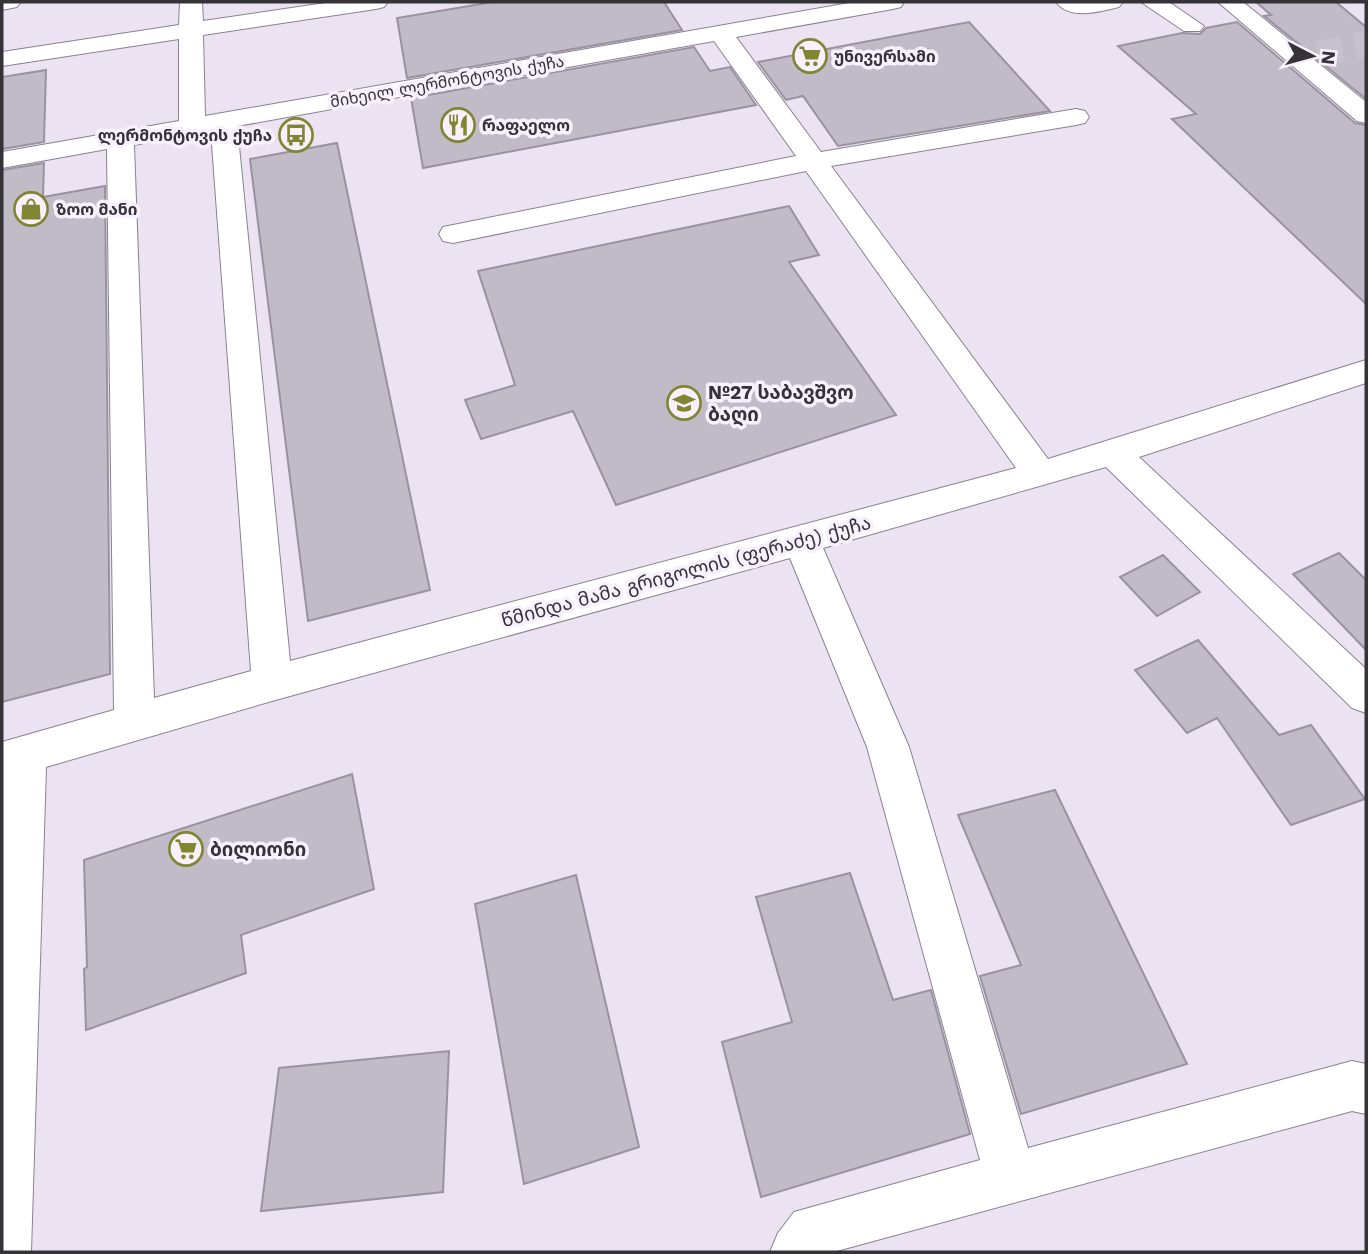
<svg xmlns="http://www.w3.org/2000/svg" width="1368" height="1254" font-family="'Work Sans','Noto Sans Georgian',sans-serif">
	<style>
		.building { fill: #c1bac7; stroke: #9a92a0; stroke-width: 2 }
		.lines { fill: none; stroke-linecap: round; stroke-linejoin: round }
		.minor-tunnel { stroke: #c7c0cd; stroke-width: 26; stroke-dasharray: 26 13; stroke-linecap: butt }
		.minor-casing { stroke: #89828f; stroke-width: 2 }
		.minor { fill: #fff; fill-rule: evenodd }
		.labels { text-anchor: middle; stroke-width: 7; stroke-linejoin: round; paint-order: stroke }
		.far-poi-label { font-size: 16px; font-weight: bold; fill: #353238; stroke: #f8f1fd; text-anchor: start }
		.far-street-label { font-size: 16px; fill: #353238; stroke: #f8f1fd }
		.poi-label { font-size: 19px; font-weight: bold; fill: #353238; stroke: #f8f1fd; text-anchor: start }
		.street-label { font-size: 19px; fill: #353238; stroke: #f8f1fd }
	</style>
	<rect width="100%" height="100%" fill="#ebe3f2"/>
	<!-- building -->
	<g class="building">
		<path d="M 493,2 L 664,2 L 682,30 L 407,78 L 397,18 Z"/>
		<path d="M 1256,2 L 1336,2 L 1366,27 L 1366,99 L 1264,16 L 1271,15 Z"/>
		<path d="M 969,22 L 1050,111 L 838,146 L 803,96 L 786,100 L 758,62 Z"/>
		<path d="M 1237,22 L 1355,123 L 1366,125 L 1366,304 L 1172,119 L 1196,114 L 1118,46 L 1182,33 L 1200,34 L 1206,28 Z"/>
		<path d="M 694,47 L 710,71 L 730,67 L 756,105 L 423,168 L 411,98 Z"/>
		<path d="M 46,70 L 44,142 L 2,149 L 2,77 Z"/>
		<path d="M 337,143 L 430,590 L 308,621 L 250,159 Z"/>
		<path d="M 44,163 L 43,197 L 105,186 L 110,674 L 2,702 L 2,170 Z"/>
		<path d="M 789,206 L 819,255 L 789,262 L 896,415 L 616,505 L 573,411 L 481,439 L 465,400 L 515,385 L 478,271 Z"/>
		<path d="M 1339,553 L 1366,580 L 1366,650 L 1293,574 Z"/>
		<path d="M 1163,555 L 1200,592 L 1157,616 L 1120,577 Z"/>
		<path d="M 1198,640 L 1279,735 L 1311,725 L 1365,799 L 1291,825 L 1217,718 L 1187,733 L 1135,670 Z"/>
		<path d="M 352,774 L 374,889 L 241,935 L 246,973 L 86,1030 L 84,969 L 87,967 L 84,860 Z"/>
		<path d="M 1055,790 L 1187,1064 L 1021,1114 L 980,976 L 1021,965 L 958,815 Z"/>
		<path d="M 850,873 L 893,1000 L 931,990 L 970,1134 L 761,1197 L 722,1042 L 792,1022 L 756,897 Z"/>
		<path d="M 576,875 L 639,1147 L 524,1184 L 475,904 Z"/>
		<path d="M 449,1051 L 443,1192 L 261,1211 L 279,1068 Z"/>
	</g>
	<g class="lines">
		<!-- minor-tunnel -->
		<path class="minor-tunnel" d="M 1317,54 L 1366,44"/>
		<!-- minor casing -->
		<g class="minor-casing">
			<g id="minor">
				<path d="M 2,2 L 21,2 L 17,7 L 2,10 Z"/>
				<path d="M 180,2 L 202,2 L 203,21 L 332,2 L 388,2 L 384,7 L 376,9 L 203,35 L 205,116 L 855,2 L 904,2 L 901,7 L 893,9 L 736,37 L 821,152 L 1076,109 L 1085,111 L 1089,117 L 1085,123 L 1076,125 L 831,166 L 1048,459 L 1366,360 L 1366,383 L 1139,457 L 1366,669 L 1366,713 L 1352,708 L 1106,467 L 823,548 L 909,747 L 1028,1148 L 1352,1061 L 1366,1064 L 1366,1114 L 1352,1111 L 833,1252 L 770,1252 L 778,1233 L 794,1212 L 980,1160 L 867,747 L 790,558 L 272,701 L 46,767 L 31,1252 L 2,1252 L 2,742 L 114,710 L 107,149 L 2,168 L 2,152 L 179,121 L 179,39 L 2,66 L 2,52 L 179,25 ZM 714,41 L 796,156 L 453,225 L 443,227 L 439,234 L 443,241 L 453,243 L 806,171 L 1016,468 L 290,661 L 237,126 ZM 211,131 L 251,671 L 154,698 L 134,145 Z"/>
				<path d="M 1056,2 L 1123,2 L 1119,7 C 1101,11 1070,21 1056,2 Z"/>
				<path d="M 1141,2 L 1169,2 L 1204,26 L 1200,31 L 1184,31 Z"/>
				<path d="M 1218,2 L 1243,2 L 1366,102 L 1366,123 L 1357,121 Z"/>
			</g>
		</g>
		<!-- minor -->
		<use href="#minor" class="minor"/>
	</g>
	<!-- icons -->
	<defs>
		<g id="supermarket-ring" transform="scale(1.75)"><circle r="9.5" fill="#f8f1fd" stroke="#7e8632" stroke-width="1.5"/><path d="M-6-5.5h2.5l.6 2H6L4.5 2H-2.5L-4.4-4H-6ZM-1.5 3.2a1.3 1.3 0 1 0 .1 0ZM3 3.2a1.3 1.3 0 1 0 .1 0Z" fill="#7e8632"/></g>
		<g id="restaurant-ring" transform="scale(1.75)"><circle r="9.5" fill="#f8f1fd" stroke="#7e8632" stroke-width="1.5"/><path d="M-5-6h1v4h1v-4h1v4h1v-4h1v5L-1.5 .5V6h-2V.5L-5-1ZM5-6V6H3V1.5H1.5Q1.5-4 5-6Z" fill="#7e8632"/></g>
		<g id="bus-ring" transform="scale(1.75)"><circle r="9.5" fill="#f8f1fd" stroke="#7e8632" stroke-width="1.5"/><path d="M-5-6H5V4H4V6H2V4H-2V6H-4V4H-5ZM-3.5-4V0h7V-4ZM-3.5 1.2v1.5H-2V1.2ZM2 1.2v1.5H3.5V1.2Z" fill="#7e8632"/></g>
		<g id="shop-ring" transform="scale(1.75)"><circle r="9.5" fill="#f8f1fd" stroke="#7e8632" stroke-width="1.5"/><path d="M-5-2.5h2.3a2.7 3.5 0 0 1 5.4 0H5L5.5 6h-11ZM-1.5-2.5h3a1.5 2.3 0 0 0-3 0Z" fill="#7e8632"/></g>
		<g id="school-ring" transform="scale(1.75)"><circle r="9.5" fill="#f8f1fd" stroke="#7e8632" stroke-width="1.5"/><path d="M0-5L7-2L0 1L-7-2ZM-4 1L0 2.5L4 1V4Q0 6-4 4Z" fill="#7e8632"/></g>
	</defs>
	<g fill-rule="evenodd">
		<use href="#supermarket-ring" x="810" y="56"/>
		<use href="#restaurant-ring" x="458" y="125"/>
		<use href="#bus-ring" x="296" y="135"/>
		<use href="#shop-ring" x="31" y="209"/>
		<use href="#school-ring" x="684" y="403"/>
		<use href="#supermarket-ring" x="186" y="849"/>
	</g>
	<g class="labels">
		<!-- far-poi labels -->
		<g class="far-poi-label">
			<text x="834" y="62">უნივერსამი</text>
			<text x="482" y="131">რაფაელო</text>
			<text x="272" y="141" text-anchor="end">ლერმონტოვის ქუჩა</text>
			<text x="56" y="215">ზოო მანი</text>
		</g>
		<!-- far-street labels -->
		<g class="far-street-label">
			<text transform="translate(447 81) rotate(-10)" y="6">მიხეილ ლერმონტოვის ქუჩა</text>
		</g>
		<!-- poi labels -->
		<g class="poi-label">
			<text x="708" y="399">№27 საბავშვო<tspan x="708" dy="22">ბაღი</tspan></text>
			<text x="210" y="856">ბილიონი</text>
		</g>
		<!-- street labels -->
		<g class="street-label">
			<text transform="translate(686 571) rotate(-15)" y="7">წმინდა მამა გრიგოლის (ფერაძე) ქუჩა</text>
		</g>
	</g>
	<!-- border -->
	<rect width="1368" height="1254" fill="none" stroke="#353238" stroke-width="7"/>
	<!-- north arrow -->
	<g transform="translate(1312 56) rotate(96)" stroke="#f8f1fd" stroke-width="5" paint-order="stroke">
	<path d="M0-5L12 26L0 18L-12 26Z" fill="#353238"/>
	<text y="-10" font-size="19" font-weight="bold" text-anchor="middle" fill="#353238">N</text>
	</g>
</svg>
